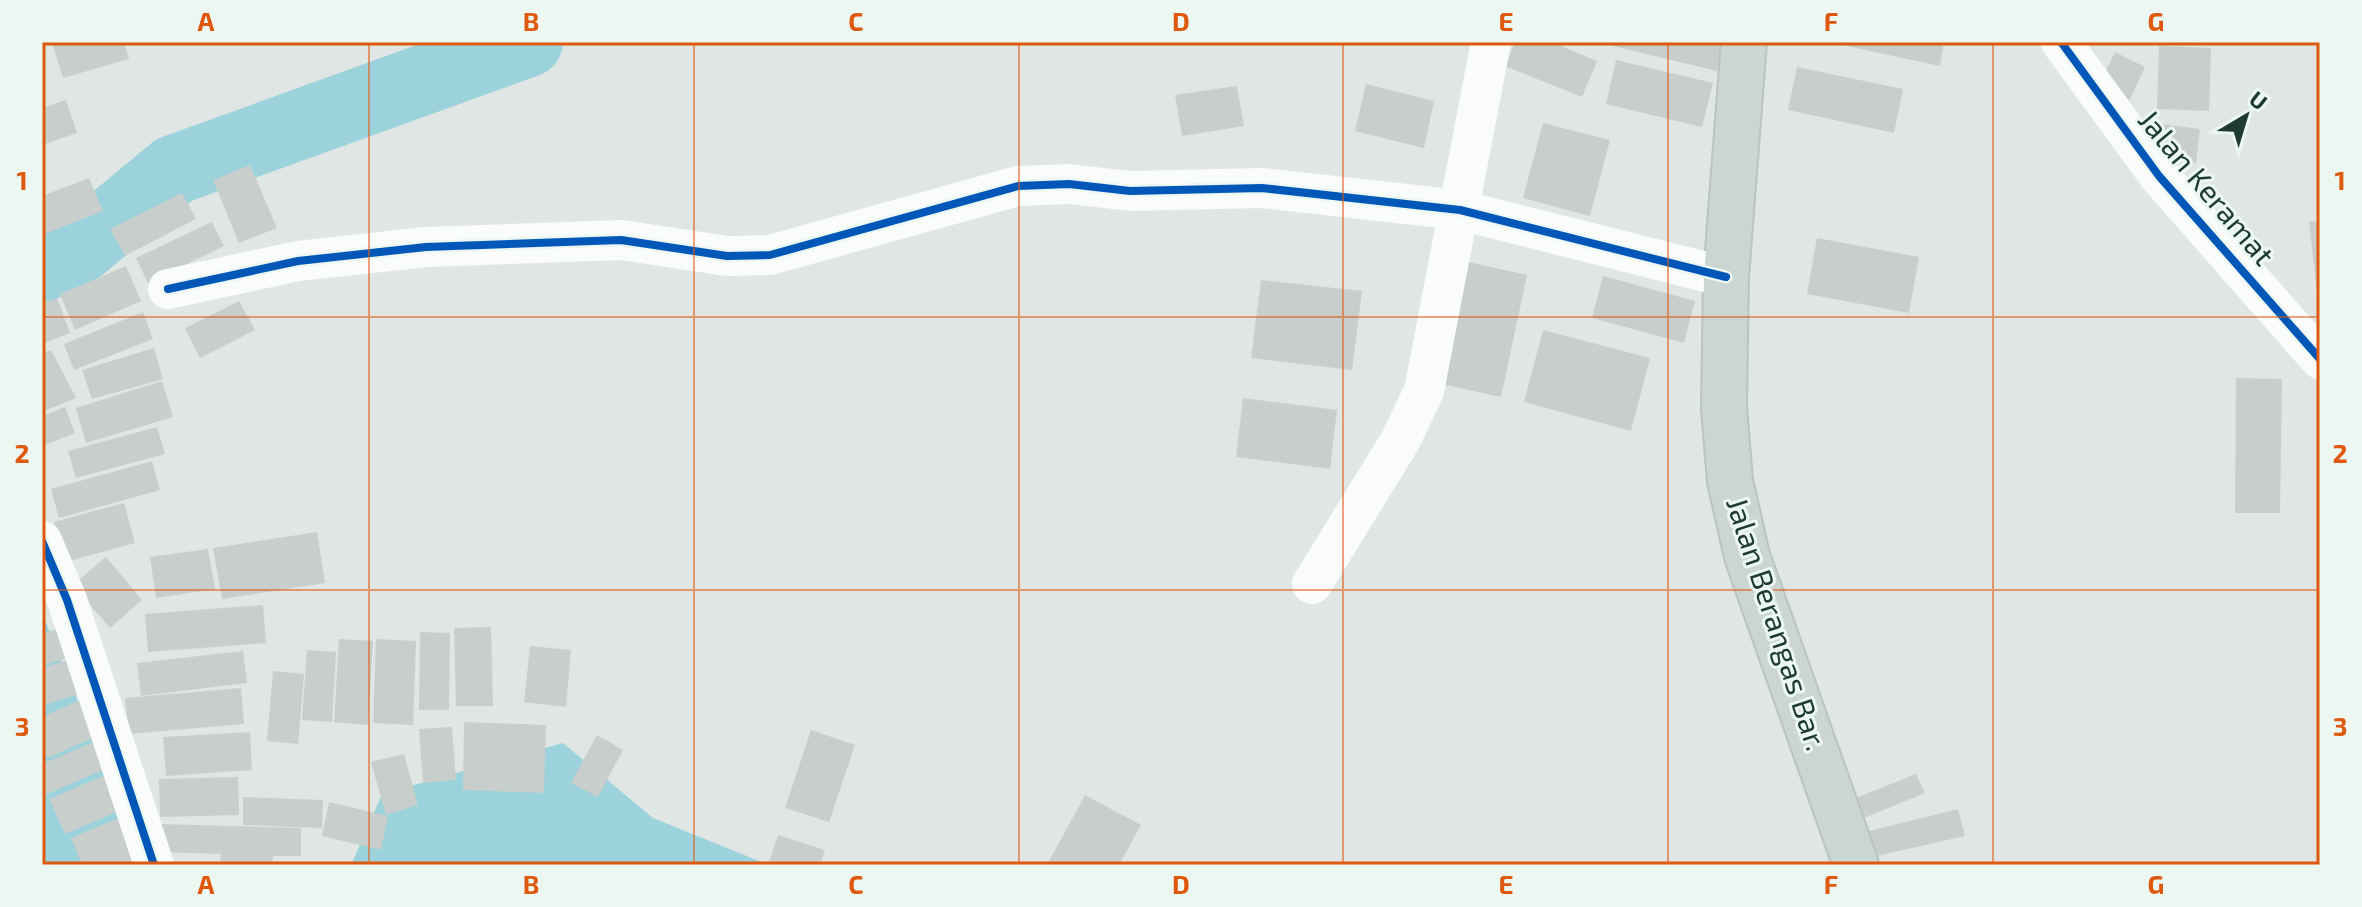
<svg xmlns="http://www.w3.org/2000/svg" width="2362" height="907" font-family="'Exo 2',sans-serif">
	<style>
		.water { fill: #9bd2db }
		.lines { fill: none; stroke-linecap: round; stroke-linejoin: round }
		.river { stroke: #9bd2db; stroke-width: 70 }
		.building { fill: #c7cecb }
		.primary-casing { stroke: #bac4c0; stroke-width: 48 }
		.minor { stroke: #fafbfb; stroke-width: 40 }
		.primary { stroke: #cbd5d2; stroke-width: 44 }
		.cycleway-casing { stroke: #edf7f2; stroke-width: 13 }
		.cycleway { stroke: #0057b8; stroke-width: 8 }
		.grid { fill: none; stroke: #de580e; stroke-width: 2; stroke-opacity: 0.55 }
		.labels { text-anchor: middle; stroke-width: 6; stroke-linejoin: round; paint-order: stroke }
		.street-label { font-size: 30px; fill: #1d3b32; stroke: #edf7f2 }
		.neatline { fill: none; stroke: #de580e; stroke-width: 3 }
		.grid-label { font-size: 26px; text-anchor: middle; font-weight: bold; fill: #de580e }
	</style>
	<rect width="100%" height="100%" fill="#e0e6e3"/>
	<!-- water -->
	<g class="water">
		<path d="M 42,613 L 137,847 L 141,865 L 42,865 Z"/>
		<path d="M 563,743 L 653,818 L 769,865 L 351,865 L 382,794 Z"/>
	</g>
	<g class="lines">
		<!-- river -->
		<path class="river" d="M 42,267 L 74,253 L 174,170 L 528,42"/>
	</g>
	<!-- building -->
	<g class="building">
		<path d="M 57,42 L 124,42 L 129,59 L 63,78 L 52,43 Z"/>
		<path d="M 1515,42 L 1551,42 L 1597,61 L 1582,97 L 1505,66 Z"/>
		<path d="M 1610,42 L 1724,42 L 1717,71 L 1609,45 Z"/>
		<path d="M 1828,42 L 1944,42 L 1940,66 Z"/>
		<path d="M 2159,46 L 2211,48 L 2209,111 L 2157,109 Z"/>
		<path d="M 2115,52 L 2145,67 L 2129,101 L 2098,87 Z"/>
		<path d="M 1616,60 L 1713,83 L 1702,127 L 1606,104 Z"/>
		<path d="M 1797,67 L 1903,89 L 1894,133 L 1788,110 Z"/>
		<path d="M 1366,84 L 1434,101 L 1424,148 L 1355,131 Z"/>
		<path d="M 1237,86 L 1244,126 L 1182,136 L 1175,95 Z"/>
		<path d="M 66,100 L 77,133 L 42,145 L 42,108 Z"/>
		<path d="M 1543,123 L 1610,140 L 1590,216 L 1523,198 Z"/>
		<path d="M 2160,124 L 2200,129 L 2196,163 L 2156,159 Z"/>
		<path d="M 250,165 L 277,228 L 239,243 L 213,180 Z"/>
		<path d="M 89,178 L 103,211 L 42,235 L 42,196 Z"/>
		<path d="M 182,193 L 196,219 L 125,256 L 110,229 Z"/>
		<path d="M 2320,221 L 2320,301 L 2318,301 L 2309,222 Z"/>
		<path d="M 212,222 L 224,246 L 148,283 L 136,258 Z"/>
		<path d="M 1817,238 L 1919,257 L 1909,313 L 1807,294 Z"/>
		<path d="M 1468,262 L 1527,275 L 1501,397 L 1442,384 Z"/>
		<path d="M 126,266 L 141,301 L 75,330 L 60,294 Z"/>
		<path d="M 1603,276 L 1695,301 L 1684,343 L 1592,318 Z"/>
		<path d="M 1261,280 L 1362,291 L 1352,370 L 1251,358 Z"/>
		<path d="M 57,298 L 70,333 L 42,344 L 42,304 Z"/>
		<path d="M 239,301 L 255,330 L 200,358 L 185,328 Z"/>
		<path d="M 143,312 L 153,339 L 74,370 L 64,344 Z"/>
		<path d="M 1543,330 L 1650,358 L 1631,431 L 1524,402 Z"/>
		<path d="M 154,348 L 163,379 L 92,399 L 82,370 Z"/>
		<path d="M 51,350 L 76,398 L 42,412 L 42,353 Z"/>
		<path d="M 2236,378 L 2282,379 L 2280,513 L 2235,513 Z"/>
		<path d="M 162,381 L 173,417 L 86,443 L 76,408 Z"/>
		<path d="M 1243,398 L 1337,410 L 1330,469 L 1236,457 Z"/>
		<path d="M 65,407 L 75,433 L 42,446 L 42,416 Z"/>
		<path d="M 157,427 L 165,454 L 76,478 L 68,451 Z"/>
		<path d="M 152,461 L 160,490 L 59,518 L 51,489 Z"/>
		<path d="M 124,503 L 135,543 L 65,562 L 54,522 Z"/>
		<path d="M 317,532 L 325,583 L 222,599 L 213,548 Z"/>
		<path d="M 208,549 L 215,589 L 156,598 L 150,557 Z"/>
		<path d="M 106,557 L 142,600 L 110,628 L 73,585 Z"/>
		<path d="M 263,605 L 266,643 L 148,652 L 145,614 Z"/>
		<path d="M 491,627 L 493,706 L 456,706 L 454,628 Z"/>
		<path d="M 57,629 L 67,658 L 42,666 L 42,634 Z"/>
		<path d="M 420,632 L 450,633 L 449,710 L 419,710 Z"/>
		<path d="M 339,639 L 373,641 L 368,725 L 334,722 Z"/>
		<path d="M 376,639 L 416,641 L 413,725 L 373,723 Z"/>
		<path d="M 530,646 L 571,650 L 566,707 L 524,702 Z"/>
		<path d="M 307,650 L 336,652 L 332,722 L 302,720 Z"/>
		<path d="M 243,651 L 247,683 L 141,696 L 137,663 Z"/>
		<path d="M 68,660 L 79,694 L 42,706 L 42,668 Z"/>
		<path d="M 273,671 L 304,674 L 298,744 L 267,741 Z"/>
		<path d="M 241,688 L 244,724 L 129,734 L 125,698 Z"/>
		<path d="M 82,699 L 98,736 L 47,758 L 42,747 L 42,717 Z"/>
		<path d="M 464,722 L 546,725 L 544,793 L 463,790 Z"/>
		<path d="M 452,727 L 456,780 L 423,783 L 419,729 Z"/>
		<path d="M 811,730 L 855,745 L 829,822 L 785,808 Z"/>
		<path d="M 250,732 L 252,770 L 166,776 L 163,737 Z"/>
		<path d="M 597,735 L 623,750 L 598,797 L 571,783 Z"/>
		<path d="M 96,741 L 108,768 L 42,796 L 42,764 Z"/>
		<path d="M 404,754 L 418,805 L 386,815 L 371,762 Z"/>
		<path d="M 1916,774 L 1925,793 L 1864,818 L 1856,798 Z"/>
		<path d="M 106,775 L 121,810 L 65,834 L 49,799 Z"/>
		<path d="M 238,777 L 239,815 L 160,817 L 159,779 Z"/>
		<path d="M 1085,795 L 1141,825 L 1119,865 L 1047,865 Z"/>
		<path d="M 243,797 L 323,800 L 322,828 L 243,825 Z"/>
		<path d="M 329,802 L 388,816 L 381,850 L 322,836 Z"/>
		<path d="M 1958,809 L 1965,836 L 1872,857 L 1865,832 Z"/>
		<path d="M 126,815 L 134,865 L 82,865 L 71,838 Z"/>
		<path d="M 159,824 L 301,828 L 301,856 L 273,856 L 272,865 L 220,865 L 221,854 L 159,852 Z"/>
		<path d="M 778,835 L 825,850 L 820,865 L 768,865 Z"/>
	</g>
	<g class="lines">
		<!-- primary casing -->
		<g class="primary-casing">
			<path id="primary" d="M 1744,42 L 1726,277 L 1724,408 L 1730,481 L 1747,556 L 1856,865"/>
		</g>
		<!-- minor -->
		<g class="minor">
			<path d="M 2061,42 L 2159,176 L 2320,359"/>
			<path d="M 168,289 L 298,261 L 426,247 L 621,240 L 727,256 L 770,255 L 1018,186 L 1069,184 L 1130,191 L 1262,188 L 1460,210 L 1726,277"/>
			<path d="M 42,541 L 67,600 L 154,865"/>
			<path d="M 1312,584 L 1400,441 L 1424,391 L 1491,42"/>
		</g>
		<!-- primary -->
		<use href="#primary" class="primary"/>
		<!-- cycleway casing -->
		<g class="cycleway-casing">
			<g id="cycleway">
				<path d="M 2061,42 L 2159,176 L 2320,359"/>
				<path d="M 168,289 L 298,261 L 426,247 L 621,240 L 727,256 L 770,255 L 1018,186 L 1069,184 L 1130,191 L 1262,188 L 1460,210 L 1726,277"/>
				<path d="M 42,541 L 67,600 L 154,865"/>
			</g>
		</g>
		<!-- cycleway -->
		<use href="#cycleway" class="cycleway"/>
	</g>
	<!-- grid -->
	<path class="grid" d="M 369,42 L 369,865M 694,42 L 694,865M 1019,42 L 1019,865M 1343,42 L 1343,865M 1668,42 L 1668,865M 1993,42 L 1993,865M 42,317 L 2320,317M 42,590 L 2320,590"/>
	<g class="labels">
		<!-- street labels -->
		<g class="street-label">
			<text transform="translate(2206 188) rotate(50)" y="10">Jalan Keramat</text>
			<text transform="translate(1776 624) rotate(72)" y="10">Jalan Berangas Bar.</text>
		</g>
	</g>
	<!-- border -->
	<rect width="2362" height="907" fill="none" stroke="#edf7f2" stroke-width="88"/>
	<!-- north arrow -->
	<g transform="translate(2246 116) rotate(38)" stroke="#edf7f2" stroke-width="6" paint-order="stroke">
	<path d="M0-6L14 30L0 20L-14 30Z" fill="#1d3b32"/>
	<text y="-12" font-size="22" font-weight="bold" text-anchor="middle" fill="#1d3b32">U</text>
	</g>
	<rect x="44" y="44" width="2274" height="819" class="neatline"/>
	<g class="grid-label">
		<text x="206" y="31">A</text>
		<text x="531" y="31">B</text>
		<text x="856" y="31">C</text>
		<text x="1181" y="31">D</text>
		<text x="1506" y="31">E</text>
		<text x="1831" y="31">F</text>
		<text x="2156" y="31">G</text>
		<text x="22" y="190">1</text>
		<text x="2340" y="190">1</text>
		<text x="22" y="463">2</text>
		<text x="2340" y="463">2</text>
		<text x="22" y="736">3</text>
		<text x="2340" y="736">3</text>
		<text x="206" y="894">A</text>
		<text x="531" y="894">B</text>
		<text x="856" y="894">C</text>
		<text x="1181" y="894">D</text>
		<text x="1506" y="894">E</text>
		<text x="1831" y="894">F</text>
		<text x="2156" y="894">G</text>
	</g>
</svg>
